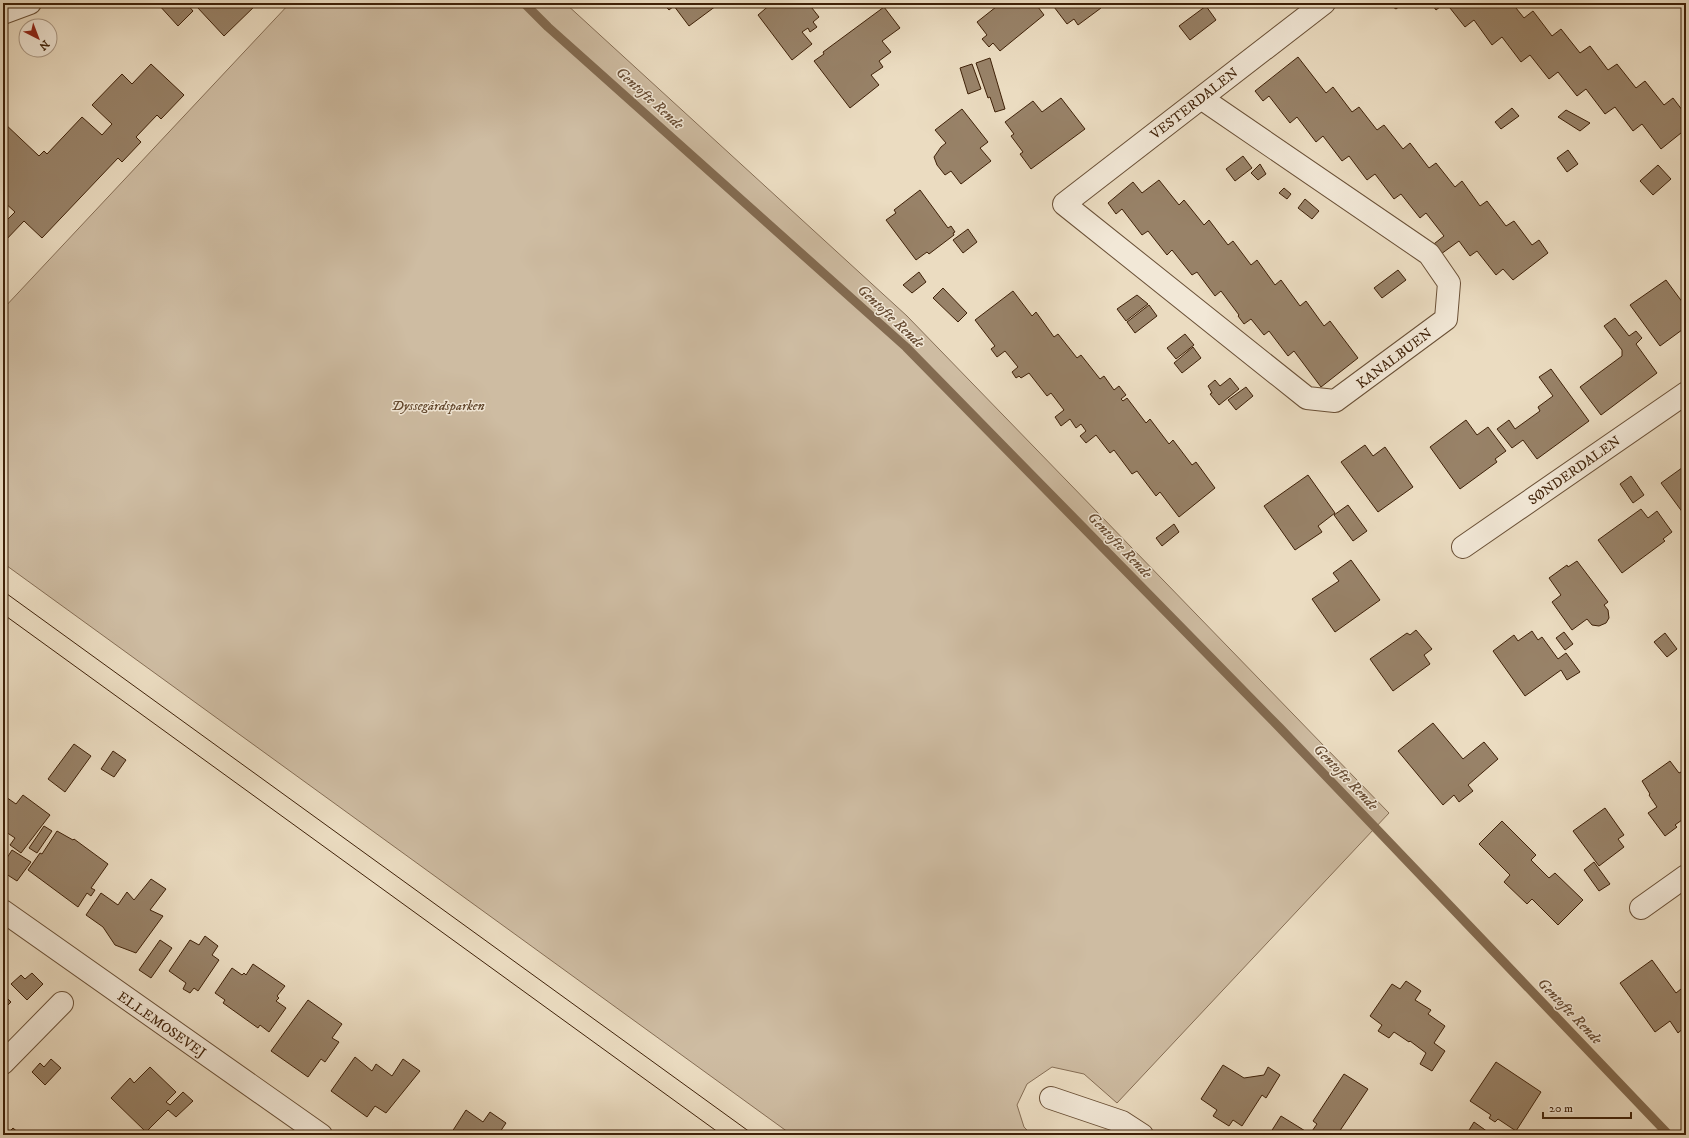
<svg xmlns="http://www.w3.org/2000/svg" width="1689" height="1138" font-family="'IM FELL DW Pica',serif">
	<style>
		.green { fill: #cebca2; stroke: #866e55 }
		.lines { fill: none; stroke-linecap: round; stroke-linejoin: round }
		.stream { stroke: #836b51; stroke-width: 9 }
		.building { fill: #988268; stroke: #3f2108 }
		.minor-casing { stroke: #6a5036; stroke-width: 24 }
		.minor { stroke: #f2e8d7; stroke-width: 22 }
		.tram { stroke: #3f2108; stroke-width: 1 }
		.labels { text-anchor: middle; stroke-width: 3; stroke-linejoin: round; paint-order: stroke }
		.street-label { font-size: 14px; fill: #3f2108; stroke: #f2e8d7 }
		.park-label { font-size: 14px; font-style: italic; fill: #63482e; stroke: #f2e8d7 }
		.water-label { font-size: 15px; font-style: italic; fill: #674c33; stroke: #f2e8d7 }
	</style>
	<rect width="100%" height="100%" fill="#ebdcc1"/>
	<filter id="stains"><feTurbulence type="fractalNoise" baseFrequency=".005" numOctaves="4"/><feColorMatrix values="0 0 0 0 .2 0 0 0 0 .09 0 0 0 0 .02 0 0 0 .5 -.17"/></filter>
	<radialGradient id="worn" r=".72"><stop offset=".6" stop-color="#630" stop-opacity="0"/><stop offset="1" stop-color="#630" stop-opacity=".3"/></radialGradient>
	<!-- green -->
	<path class="green" d="M 290,3 L 565,3 L 907,316 L 1389,813 L 1117,1103 L 1084,1074 L 1052,1067 L 1027,1084 L 1017,1105 L 1024,1127 L 1032,1135 L 792,1135 L 3,563 L 3,309 Z"/>
	<g class="lines">
		<!-- stream -->
		<path class="stream" d="M 524,3 L 548,27 L 906,347 L 1280,728 L 1669,1135"/>
	</g>
	<!-- building -->
	<g class="building">
		<path d="M 159,3 L 186,3 L 193,11 L 178,26 L 158,4 Z"/>
		<path d="M 201,3 L 258,3 L 224,36 L 197,7 Z"/>
		<path d="M 663,3 L 720,3 L 689,26 L 674,6 L 669,10 Z"/>
		<path d="M 772,3 L 808,3 L 819,17 L 813,22 L 817,27 L 810,32 L 808,28 L 802,32 L 812,44 L 792,60 L 758,15 Z"/>
		<path d="M 1001,3 L 1024,3 L 1027,7 L 1035,3 L 1044,15 L 1000,51 L 993,43 L 989,47 L 982,39 L 987,35 L 977,22 Z"/>
		<path d="M 1051,3 L 1097,3 L 1101,8 L 1078,25 L 1074,19 L 1067,24 Z"/>
		<path d="M 1387,3 L 1404,3 L 1396,9 Z"/>
		<path d="M 1431,3 L 1445,3 L 1436,10 Z"/>
		<path d="M 1446,3 L 1512,3 L 1524,18 L 1533,11 L 1552,36 L 1561,29 L 1580,53 L 1590,46 L 1608,70 L 1617,64 L 1636,88 L 1645,81 L 1664,105 L 1673,98 L 1686,115 L 1686,139 L 1681,133 L 1661,149 L 1642,124 L 1633,131 L 1615,107 L 1605,114 L 1586,89 L 1577,96 L 1558,72 L 1549,79 L 1530,55 L 1521,62 L 1502,37 L 1492,45 L 1474,20 L 1465,27 Z"/>
		<path d="M 1206,6 L 1216,20 L 1190,40 L 1179,26 Z"/>
		<path d="M 884,7 L 900,28 L 882,41 L 891,52 L 879,61 L 883,67 L 871,75 L 879,85 L 850,108 L 814,61 L 824,54 L 823,52 Z"/>
		<path d="M 1298,57 L 1326,93 L 1333,87 L 1352,112 L 1359,107 L 1377,130 L 1384,125 L 1403,149 L 1410,143 L 1429,168 L 1436,163 L 1455,187 L 1462,181 L 1480,206 L 1487,201 L 1506,226 L 1514,221 L 1532,245 L 1539,240 L 1548,253 L 1513,280 L 1503,269 L 1496,275 L 1477,251 L 1470,256 L 1459,241 L 1441,254 L 1430,247 L 1444,236 L 1426,213 L 1420,218 L 1401,194 L 1394,199 L 1375,174 L 1367,180 L 1349,156 L 1342,161 L 1323,136 L 1316,142 L 1297,117 L 1290,123 L 1269,96 L 1263,101 L 1255,91 Z"/>
		<path d="M 990,58 L 1005,109 L 995,112 L 990,97 L 988,98 L 976,63 Z"/>
		<path d="M 151,64 L 184,95 L 161,119 L 157,115 L 136,137 L 141,142 L 122,162 L 118,158 L 42,238 L 24,221 L 3,243 L 3,224 L 15,212 L 3,201 L 3,122 L 39,156 L 44,151 L 47,154 L 82,117 L 102,135 L 112,124 L 92,105 L 122,74 L 132,84 Z"/>
		<path d="M 972,64 L 981,89 L 968,94 L 960,68 Z"/>
		<path d="M 1061,98 L 1085,129 L 1031,169 L 1020,154 L 1023,152 L 1011,136 L 1014,134 L 1005,122 L 1033,101 L 1042,112 Z"/>
		<path d="M 1512,108 L 1519,116 L 1501,129 L 1495,122 Z"/>
		<path d="M 962,109 L 988,142 L 980,148 L 991,161 L 961,184 L 951,171 L 945,175 L 937,165 L 934,157 L 941,147 L 946,143 L 935,130 Z"/>
		<path d="M 1566,110 L 1590,123 L 1580,131 L 1558,117 Z"/>
		<path d="M 1568,150 L 1578,164 L 1567,172 L 1557,158 Z"/>
		<path d="M 1243,156 L 1252,168 L 1235,181 L 1226,169 Z"/>
		<path d="M 1260,164 L 1266,174 L 1258,180 L 1251,173 Z"/>
		<path d="M 1658,165 L 1671,179 L 1653,195 L 1640,181 Z"/>
		<path d="M 1159,180 L 1179,205 L 1184,200 L 1204,225 L 1209,220 L 1228,245 L 1233,241 L 1251,265 L 1257,260 L 1275,285 L 1281,280 L 1300,306 L 1306,301 L 1324,326 L 1330,321 L 1358,358 L 1321,387 L 1294,351 L 1288,356 L 1269,331 L 1264,335 L 1251,319 L 1244,324 L 1238,316 L 1239,315 L 1221,291 L 1215,296 L 1197,272 L 1192,275 L 1172,250 L 1167,255 L 1148,231 L 1142,235 L 1122,209 L 1116,214 L 1108,203 L 1133,182 L 1142,193 Z"/>
		<path d="M 1284,188 L 1291,194 L 1287,199 L 1279,193 Z"/>
		<path d="M 920,190 L 948,228 L 951,226 L 955,232 L 953,233 L 954,235 L 929,254 L 927,252 L 916,260 L 886,220 L 896,213 L 894,210 Z"/>
		<path d="M 1305,199 L 1319,211 L 1312,219 L 1298,208 Z"/>
		<path d="M 968,229 L 977,242 L 963,253 L 953,240 Z"/>
		<path d="M 1398,270 L 1406,280 L 1382,298 L 1374,288 Z"/>
		<path d="M 919,272 L 926,282 L 912,293 L 903,285 Z"/>
		<path d="M 1666,280 L 1683,303 L 1686,301 L 1686,327 L 1660,346 L 1630,305 Z"/>
		<path d="M 943,288 L 967,313 L 958,322 L 933,298 Z"/>
		<path d="M 1013,291 L 1032,316 L 1036,312 L 1054,337 L 1058,334 L 1077,358 L 1081,355 L 1100,379 L 1104,376 L 1114,390 L 1119,386 L 1126,395 L 1121,399 L 1123,401 L 1127,398 L 1146,423 L 1150,419 L 1169,444 L 1173,440 L 1192,465 L 1196,462 L 1215,488 L 1179,517 L 1160,492 L 1156,496 L 1137,471 L 1132,474 L 1114,450 L 1110,453 L 1096,435 L 1086,443 L 1080,436 L 1086,431 L 1081,424 L 1076,428 L 1070,419 L 1061,426 L 1055,417 L 1064,410 L 1051,393 L 1047,396 L 1029,373 L 1021,378 L 1019,376 L 1016,378 L 1012,372 L 1018,367 L 1005,351 L 997,357 L 991,349 L 995,346 L 975,320 Z"/>
		<path d="M 1137,295 L 1148,304 L 1126,321 L 1117,309 Z"/>
		<path d="M 1149,305 L 1157,316 L 1135,333 L 1127,322 Z"/>
		<path d="M 1615,318 L 1629,336 L 1636,331 L 1642,338 L 1636,344 L 1657,373 L 1601,415 L 1580,387 L 1622,356 L 1622,350 L 1604,326 Z"/>
		<path d="M 1185,334 L 1194,345 L 1176,359 L 1167,348 Z"/>
		<path d="M 1193,347 L 1201,358 L 1182,373 L 1174,363 Z"/>
		<path d="M 1551,369 L 1589,421 L 1537,459 L 1523,440 L 1512,448 L 1497,429 L 1509,420 L 1515,429 L 1540,411 L 1538,407 L 1553,396 L 1539,377 Z"/>
		<path d="M 1230,378 L 1239,389 L 1219,405 L 1210,394 L 1212,393 L 1208,386 L 1215,380 L 1220,386 Z"/>
		<path d="M 1246,387 L 1253,396 L 1236,410 L 1228,400 Z"/>
		<path d="M 1466,420 L 1477,435 L 1488,427 L 1506,451 L 1495,459 L 1497,462 L 1460,489 L 1430,447 Z"/>
		<path d="M 1365,445 L 1373,456 L 1385,447 L 1413,487 L 1378,512 L 1341,462 Z"/>
		<path d="M 1686,465 L 1686,517 L 1661,483 Z"/>
		<path d="M 1308,475 L 1335,513 L 1318,526 L 1322,532 L 1295,550 L 1264,506 Z"/>
		<path d="M 1631,476 L 1644,495 L 1633,503 L 1620,484 Z"/>
		<path d="M 1348,505 L 1367,531 L 1353,541 L 1334,515 Z"/>
		<path d="M 1641,509 L 1648,518 L 1657,511 L 1672,532 L 1663,539 L 1665,541 L 1622,573 L 1598,540 Z"/>
		<path d="M 1174,524 L 1179,532 L 1162,546 L 1156,538 Z"/>
		<path d="M 1351,560 L 1380,600 L 1335,632 L 1312,599 L 1339,581 L 1333,573 Z"/>
		<path d="M 1577,561 L 1608,602 L 1604,605 L 1608,610 L 1609,618 L 1606,623 L 1599,626 L 1592,625 L 1587,619 L 1572,630 L 1552,602 L 1561,595 L 1549,578 L 1567,565 L 1568,567 Z"/>
		<path d="M 1416,630 L 1432,649 L 1424,655 L 1430,664 L 1393,691 L 1370,659 L 1407,633 L 1410,635 Z"/>
		<path d="M 1532,631 L 1538,640 L 1542,637 L 1558,659 L 1566,653 L 1580,672 L 1567,680 L 1561,670 L 1525,696 L 1493,651 L 1514,635 L 1518,641 Z"/>
		<path d="M 1564,632 L 1573,644 L 1565,650 L 1556,638 Z"/>
		<path d="M 1665,633 L 1677,649 L 1667,657 L 1654,642 Z"/>
		<path d="M 1433,723 L 1463,759 L 1484,742 L 1498,759 L 1468,785 L 1473,791 L 1459,802 L 1454,795 L 1443,805 L 1398,751 Z"/>
		<path d="M 74,744 L 91,756 L 65,792 L 48,779 Z"/>
		<path d="M 113,751 L 126,760 L 114,777 L 101,769 Z"/>
		<path d="M 1670,761 L 1679,773 L 1681,772 L 1686,779 L 1686,817 L 1675,825 L 1677,827 L 1665,836 L 1648,813 L 1657,807 L 1649,795 L 1650,794 L 1642,781 Z"/>
		<path d="M 3,795 L 16,804 L 23,795 L 50,815 L 21,853 L 10,845 L 15,838 L 3,830 Z"/>
		<path d="M 1605,808 L 1624,835 L 1618,839 L 1624,847 L 1599,866 L 1573,831 Z"/>
		<path d="M 1502,821 L 1536,855 L 1531,860 L 1549,878 L 1555,873 L 1583,900 L 1558,925 L 1532,899 L 1527,904 L 1504,882 L 1510,875 L 1479,844 Z"/>
		<path d="M 44,826 L 52,831 L 37,853 L 29,848 Z"/>
		<path d="M 57,831 L 73,840 L 74,839 L 108,864 L 91,888 L 95,890 L 91,896 L 87,893 L 78,907 L 28,870 L 40,853 L 42,854 Z"/>
		<path d="M 12,850 L 31,862 L 17,881 L 3,872 L 3,864 Z"/>
		<path d="M 1594,862 L 1610,884 L 1599,891 L 1584,870 Z"/>
		<path d="M 151,879 L 166,889 L 150,910 L 163,916 L 136,953 L 115,945 L 103,927 L 86,915 L 101,893 L 118,905 L 127,892 L 134,900 Z"/>
		<path d="M 205,936 L 218,946 L 212,955 L 219,960 L 198,991 L 194,988 L 190,993 L 183,989 L 186,983 L 169,971 L 190,940 L 199,945 Z"/>
		<path d="M 160,940 L 172,948 L 151,978 L 139,970 Z"/>
		<path d="M 1652,960 L 1676,993 L 1686,985 L 1686,1026 L 1678,1033 L 1670,1021 L 1655,1032 L 1620,983 Z"/>
		<path d="M 253,964 L 285,986 L 277,996 L 279,998 L 276,1001 L 286,1008 L 269,1032 L 260,1025 L 258,1028 L 223,1003 L 225,1000 L 215,993 L 232,968 L 242,975 L 244,973 L 246,975 Z"/>
		<path d="M 32,973 L 43,984 L 27,1000 L 11,984 L 21,975 L 25,979 Z"/>
		<path d="M 1406,981 L 1421,991 L 1415,1000 L 1431,1010 L 1428,1014 L 1445,1026 L 1434,1043 L 1445,1051 L 1432,1071 L 1420,1064 L 1426,1053 L 1410,1041 L 1409,1042 L 1394,1032 L 1389,1038 L 1378,1031 L 1382,1025 L 1370,1016 L 1392,984 L 1400,989 Z"/>
		<path d="M 3,994 L 11,1002 L 3,1010 Z"/>
		<path d="M 308,1000 L 342,1024 L 332,1038 L 339,1042 L 325,1062 L 321,1059 L 308,1077 L 271,1051 Z"/>
		<path d="M 355,1057 L 372,1071 L 376,1064 L 392,1076 L 403,1059 L 420,1071 L 386,1113 L 375,1106 L 367,1117 L 331,1091 Z"/>
		<path d="M 51,1059 L 61,1068 L 45,1085 L 32,1072 L 40,1063 L 44,1067 Z"/>
		<path d="M 1496,1062 L 1541,1092 L 1516,1131 L 1498,1119 L 1495,1122 L 1489,1118 L 1491,1115 L 1470,1101 Z"/>
		<path d="M 1223,1065 L 1244,1078 L 1264,1075 L 1268,1067 L 1280,1075 L 1266,1098 L 1262,1095 L 1242,1126 L 1233,1120 L 1229,1126 L 1213,1116 L 1217,1110 L 1201,1099 Z"/>
		<path d="M 150,1067 L 176,1092 L 166,1102 L 170,1105 L 183,1092 L 193,1101 L 176,1117 L 168,1110 L 146,1132 L 111,1098 L 130,1078 L 134,1083 Z"/>
		<path d="M 1344,1074 L 1368,1089 L 1337,1135 L 1269,1135 L 1281,1116 L 1310,1134 L 1317,1124 L 1313,1121 Z"/>
		<path d="M 466,1110 L 483,1122 L 490,1112 L 506,1123 L 498,1135 L 450,1135 Z"/>
		<path d="M 1474,1122 L 1488,1132 L 1486,1135 L 1466,1135 Z"/>
		<path d="M 13,1128 L 21,1135 L 3,1135 L 5,1130 L 8,1133 Z"/>
	</g>
	<g class="lines">
		<!-- minor casing -->
		<g class="minor-casing">
			<g id="minor">
				<path d="M 3,13 L 30,3"/>
				<path d="M 1201,98 L 1429,254 L 1449,283 L 1446,319 L 1335,401 L 1307,398 L 1064,204 L 1324,3"/>
				<path d="M 1463,547 L 1686,393"/>
				<path d="M 1641,908 L 1686,876"/>
				<path d="M 3,911 L 321,1135"/>
				<path d="M 3,1063 L 62,1003"/>
				<path d="M 1051,1098 L 1122,1122 L 1142,1135"/>
			</g>
		</g>
		<!-- minor -->
		<use href="#minor" class="minor"/>
		<!-- tram -->
		<g class="tram">
			<path d="M 3,591 L 754,1135"/>
			<path d="M 3,614 L 722,1135"/>
		</g>
	</g>
	<g class="labels">
		<!-- street labels -->
		<g class="street-label">
			<text transform="translate(1194 103) rotate(-38)" y="5">VESTERDALEN</text>
			<text transform="translate(1394 358) rotate(-37)" y="5">KANALBUEN</text>
			<text transform="translate(1574 470) rotate(-35)" y="5">SØNDERDALEN</text>
			<text transform="translate(162 1024) rotate(35)" y="5">ELLEMOSEVEJ</text>
		</g>
		<!-- park labels -->
		<g class="park-label">
			<text x="438" y="410">Dyssegårdsparken</text>
		</g>
		<!-- water labels -->
		<g class="water-label">
			<text transform="translate(650 98) rotate(42)" y="5">Gentofte Rende</text>
			<text transform="translate(891 316) rotate(43)" y="5">Gentofte Rende</text>
			<text transform="translate(1120 545) rotate(46)" y="5">Gentofte Rende</text>
			<text transform="translate(1346 777) rotate(46)" y="5">Gentofte Rende</text>
			<text transform="translate(1570 1011) rotate(46)" y="5">Gentofte Rende</text>
		</g>
	</g>
	<!-- margin -->
	<rect width="1689" height="1138" fill="none" stroke="#ebdcc1" stroke-width="16"/>
	<rect x="4" y="4" width="1681" height="1130" fill="none" stroke="#3f2108" stroke-width="2"/>
	<rect x="8" y="8" width="1673" height="1122" fill="none" stroke="#3f2108"/>
	<!-- north arrow -->
	<g transform="translate(38 38) rotate(138)"><circle r="19" fill="#f2e8d7" stroke="#aa9884"/>
	<path d="M0-3L7 15L0 10L-7 15Z" fill="#8f2418"/>
	<text y="-6" font-size="11" font-weight="bold" text-anchor="middle" fill="#3f2108">N</text>
	</g>
	<!-- scale -->
	<path d="M1543 1112v6h88v-6" fill="none" stroke="#3f2108" stroke-width="2"/>
	<text x="1549" y="1112" font-size="12" fill="#3f2108" stroke="#f2e8d7" stroke-width="3" paint-order="stroke">20 m</text>
	<rect width="100%" height="100%" filter="url(#stains)"/>
	<rect width="100%" height="100%" fill="url(#worn)"/>
</svg>
